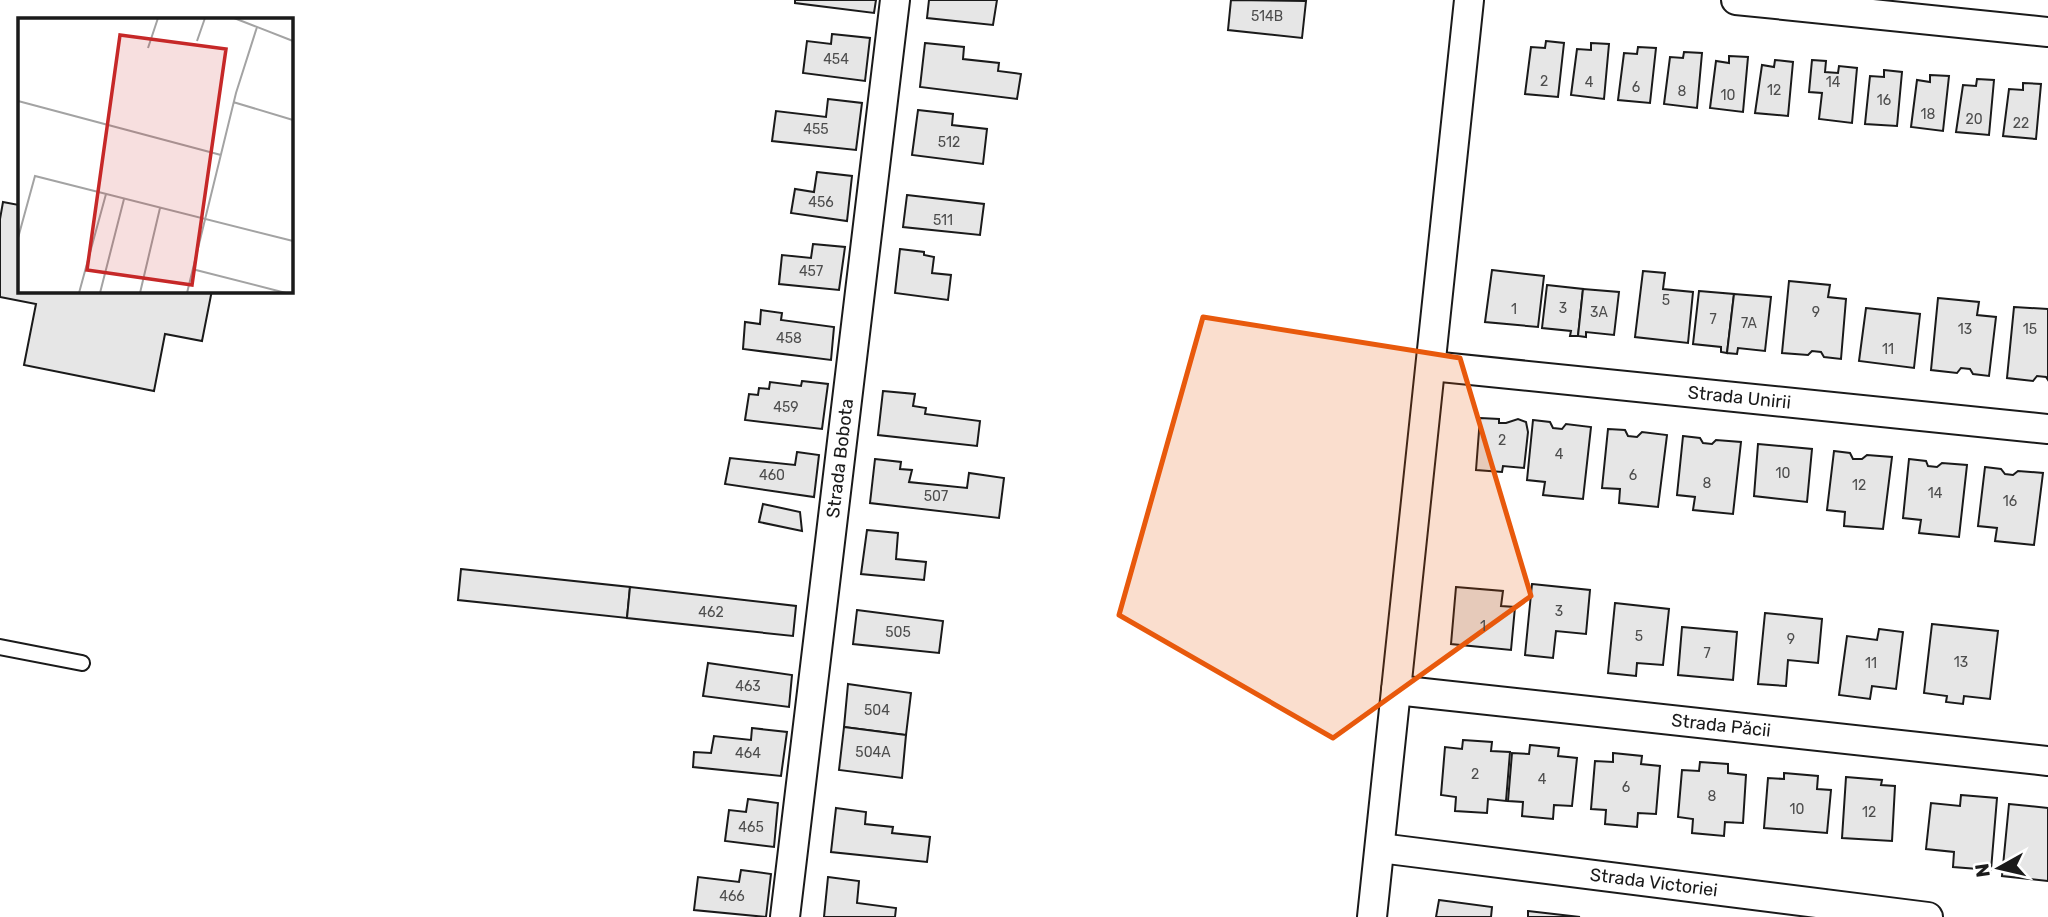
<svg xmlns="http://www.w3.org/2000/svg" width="2048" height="917" font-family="Rubik,sans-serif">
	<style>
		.building { fill: #e6e6e6; stroke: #1a1a1a; stroke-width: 2 }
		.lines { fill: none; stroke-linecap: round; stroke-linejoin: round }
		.lane-casing { stroke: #1a1a1a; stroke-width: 18 }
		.street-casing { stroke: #1a1a1a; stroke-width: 32 }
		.lane { stroke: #fff; stroke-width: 14 }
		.street { stroke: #fff; stroke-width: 28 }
		.marked { fill: #e8590c; fill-opacity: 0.2; stroke: #e8590c; stroke-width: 5; stroke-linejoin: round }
		.labels { text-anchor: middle; stroke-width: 5; stroke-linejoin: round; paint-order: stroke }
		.number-label { font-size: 14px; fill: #4d4d4d }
		.street-label { font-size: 18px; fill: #1a1a1a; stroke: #fff }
		.inset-road { fill: none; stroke: #a3a3a3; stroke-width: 2 }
		.view { fill: #c62828; fill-opacity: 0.15; stroke: #c62828; stroke-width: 3.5 }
		.inset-edge { fill: none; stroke: #1a1a1a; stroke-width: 3.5 }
	</style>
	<rect width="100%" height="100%" fill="#fff"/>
	<!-- building -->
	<g class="building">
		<path d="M 795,0 L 876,0 L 874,13 L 795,3 Z"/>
		<path d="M 929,0 L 997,0 L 993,25 L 927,18 Z"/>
		<path d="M 1231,0 L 1306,1 L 1302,38 L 1228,30 Z"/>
		<path d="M 832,34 L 870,38 L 865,81 L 803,73 L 807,41 L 831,44 Z"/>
		<path d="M 1546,41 L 1564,43 L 1558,97 L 1525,94 L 1531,47 L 1545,48 Z"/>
		<path d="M 925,43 L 964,47 L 963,59 L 999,63 L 998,71 L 1021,74 L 1017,99 L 920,87 Z"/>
		<path d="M 1591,43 L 1609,44 L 1604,99 L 1571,95 L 1577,49 L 1591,50 Z"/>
		<path d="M 1638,47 L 1656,48 L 1650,103 L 1618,100 L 1624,53 L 1637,54 Z"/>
		<path d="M 1684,52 L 1702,53 L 1697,108 L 1664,104 L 1670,57 L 1683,58 Z"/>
		<path d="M 1729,56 L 1748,57 L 1743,112 L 1710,108 L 1716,61 L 1729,63 Z"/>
		<path d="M 1775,60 L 1793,62 L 1788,116 L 1755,113 L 1762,65 L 1774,67 Z"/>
		<path d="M 1812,60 L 1826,61 L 1825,72 L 1838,73 L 1839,66 L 1857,68 L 1852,123 L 1819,119 L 1822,93 L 1809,92 Z"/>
		<path d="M 1884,70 L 1902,72 L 1897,126 L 1865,124 L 1870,76 L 1884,77 Z"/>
		<path d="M 1930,75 L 1949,76 L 1943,131 L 1911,127 L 1917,80 L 1930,82 Z"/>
		<path d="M 1977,79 L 1994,80 L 1989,135 L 1956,132 L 1963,85 L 1976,86 Z"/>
		<path d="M 2023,83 L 2041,84 L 2036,139 L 2003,136 L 2009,89 L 2023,90 Z"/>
		<path d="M 828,99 L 862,103 L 856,150 L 772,141 L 776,111 L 826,117 Z"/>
		<path d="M 918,110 L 953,114 L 952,125 L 987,129 L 983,164 L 912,155 Z"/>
		<path d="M 817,172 L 852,176 L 847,221 L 791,213 L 795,189 L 814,192 Z"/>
		<path d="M 907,195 L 984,204 L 980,235 L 903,227 Z"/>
		<path d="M 3,202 L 19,205 L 19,290 L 212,290 L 202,341 L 165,334 L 154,391 L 24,365 L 36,304 L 0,297 L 0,219 Z"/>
		<path d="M 813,244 L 845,247 L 839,290 L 779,284 L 782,255 L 811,258 Z"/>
		<path d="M 900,249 L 924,252 L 924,255 L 934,257 L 932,273 L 951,275 L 948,300 L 895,293 Z"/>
		<path d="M 1492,270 L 1544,276 L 1538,327 L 1485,322 Z"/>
		<path d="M 1643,271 L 1665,273 L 1663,289 L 1693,292 L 1688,343 L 1635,337 Z"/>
		<path d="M 1789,281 L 1830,285 L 1828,297 L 1846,299 L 1841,359 L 1824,357 L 1821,352 L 1812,351 L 1808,355 L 1782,353 Z"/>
		<path d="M 1547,285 L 1583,289 L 1578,336 L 1570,336 L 1571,331 L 1542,328 Z"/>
		<path d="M 1583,289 L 1619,292 L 1614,335 L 1586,332 L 1586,337 L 1578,336 Z"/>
		<path d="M 1699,291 L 1734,294 L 1727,353 L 1721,352 L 1721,347 L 1693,344 Z"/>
		<path d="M 1734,294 L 1771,297 L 1765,351 L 1738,348 L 1737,354 L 1727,353 Z"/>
		<path d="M 1938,298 L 1979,302 L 1977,315 L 1996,317 L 1989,376 L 1973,374 L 1970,369 L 1961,368 L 1957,373 L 1931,370 Z"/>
		<path d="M 2014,307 L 2048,309 L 2048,380 L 2046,377 L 2037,376 L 2033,381 L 2007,378 Z"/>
		<path d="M 1866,308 L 1920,314 L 1914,368 L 1859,361 Z"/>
		<path d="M 761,310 L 782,313 L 781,320 L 834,327 L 831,360 L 743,349 L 745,322 L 760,324 Z"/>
		<path d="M 802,381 L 828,384 L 822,429 L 745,420 L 749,394 L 758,395 L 759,388 L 769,389 L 770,382 L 801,386 Z"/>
		<path d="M 883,391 L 915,394 L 913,406 L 926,408 L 925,414 L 980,421 L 977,446 L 878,435 Z"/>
		<path d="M 1480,418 L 1499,419 L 1499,423 L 1506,423 L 1518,419 L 1526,422 L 1528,432 L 1524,468 L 1503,466 L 1502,472 L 1476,470 Z"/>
		<path d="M 1533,420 L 1550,422 L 1553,428 L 1562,429 L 1566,424 L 1591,427 L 1583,499 L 1543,495 L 1545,482 L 1527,480 Z"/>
		<path d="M 1608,429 L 1625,430 L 1628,436 L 1637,437 L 1642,432 L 1667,435 L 1658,507 L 1619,503 L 1620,489 L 1602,488 Z"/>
		<path d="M 1683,436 L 1700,438 L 1703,443 L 1712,444 L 1716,440 L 1741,442 L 1733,514 L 1693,510 L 1695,497 L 1677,495 Z"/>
		<path d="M 1758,444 L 1812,449 L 1807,502 L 1754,496 Z"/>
		<path d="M 1834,451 L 1850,453 L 1853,459 L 1862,459 L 1867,455 L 1892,457 L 1883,529 L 1844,526 L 1845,512 L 1827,510 Z"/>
		<path d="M 797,452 L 819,455 L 814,497 L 725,484 L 730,458 L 795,465 Z"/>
		<path d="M 875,459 L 901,462 L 900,469 L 912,470 L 909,482 L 967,488 L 969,473 L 1004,478 L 999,518 L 870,503 Z"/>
		<path d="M 1909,459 L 1926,461 L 1928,466 L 1937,467 L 1942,463 L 1967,465 L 1959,537 L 1919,533 L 1921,520 L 1903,518 Z"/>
		<path d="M 1985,467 L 2001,469 L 2005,474 L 2013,475 L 2018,471 L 2043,473 L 2034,545 L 1995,541 L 1997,528 L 1978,526 Z"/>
		<path d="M 763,504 L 800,512 L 802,531 L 759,522 Z"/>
		<path d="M 867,530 L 898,533 L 896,559 L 926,562 L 924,580 L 861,574 Z"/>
		<path d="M 461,569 L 630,587 L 627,618 L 458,600 Z"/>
		<path d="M 1532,584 L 1590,590 L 1586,634 L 1556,631 L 1553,658 L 1525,655 Z"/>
		<path d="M 630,587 L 796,606 L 793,636 L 627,618 Z"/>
		<path d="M 1456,587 L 1503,591 L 1501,606 L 1515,607 L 1511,650 L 1451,644 Z"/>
		<path d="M 1615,603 L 1669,609 L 1663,665 L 1637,663 L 1636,676 L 1608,673 Z"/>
		<path d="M 857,610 L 943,621 L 939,653 L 853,644 Z"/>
		<path d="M 1765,613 L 1822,619 L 1818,663 L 1788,660 L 1786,686 L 1758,684 Z"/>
		<path d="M 1932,624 L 1998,631 L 1990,699 L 1964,696 L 1963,704 L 1946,702 L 1947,696 L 1924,693 Z"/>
		<path d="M 1682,627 L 1737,632 L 1733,680 L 1678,675 Z"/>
		<path d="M 1879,629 L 1903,632 L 1896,689 L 1872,686 L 1870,699 L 1839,695 L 1847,636 L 1877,640 Z"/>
		<path d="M 708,663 L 792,675 L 789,707 L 703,696 Z"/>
		<path d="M 848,684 L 911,693 L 906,735 L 844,727 Z"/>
		<path d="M 844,727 L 906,735 L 902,778 L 839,770 Z"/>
		<path d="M 752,728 L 787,732 L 781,776 L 693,767 L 694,752 L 711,753 L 714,736 L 751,740 Z"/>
		<path d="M 1463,740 L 1492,742 L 1491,751 L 1510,752 L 1506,801 L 1488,799 L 1487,813 L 1455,811 L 1456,797 L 1441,795 L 1445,747 L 1462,749 Z"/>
		<path d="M 1530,745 L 1559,748 L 1558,756 L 1577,758 L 1572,806 L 1554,805 L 1553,819 L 1522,816 L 1523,802 L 1508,801 L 1512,753 L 1529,754 Z"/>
		<path d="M 1613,753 L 1642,756 L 1641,764 L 1660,766 L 1656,814 L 1638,813 L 1637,827 L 1605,824 L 1606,810 L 1591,809 L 1595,761 L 1613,762 Z"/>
		<path d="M 1700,762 L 1728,764 L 1728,773 L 1746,775 L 1743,823 L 1725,822 L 1724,836 L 1692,833 L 1693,819 L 1678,817 L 1682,770 L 1699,771 Z"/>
		<path d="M 1784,773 L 1818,776 L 1817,789 L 1831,790 L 1827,833 L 1764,828 L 1768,778 L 1784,779 Z"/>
		<path d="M 1846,777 L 1882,780 L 1881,785 L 1895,786 L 1892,841 L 1842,838 Z"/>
		<path d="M 1961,795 L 1997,798 L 1991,870 L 1953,867 L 1954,852 L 1926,849 L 1931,803 L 1960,806 Z"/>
		<path d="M 748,799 L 778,803 L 774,847 L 725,841 L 729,810 L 746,812 Z"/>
		<path d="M 2009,804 L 2048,808 L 2048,881 L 2002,876 Z"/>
		<path d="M 836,808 L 866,812 L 865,824 L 893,827 L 892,833 L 930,837 L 927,862 L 831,852 Z"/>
		<path d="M 741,870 L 771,874 L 766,917 L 694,910 L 698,877 L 739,882 Z"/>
		<path d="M 828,877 L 859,881 L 857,903 L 896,908 L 895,917 L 824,917 Z"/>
		<path d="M 1439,900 L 1492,907 L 1491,917 L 1436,917 Z"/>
		<path d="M 1528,911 L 1580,917 L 1528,917 Z"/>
	</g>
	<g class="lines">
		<!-- lane casing -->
		<g class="lane-casing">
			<path id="lane" d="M 0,647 L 82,663"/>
		</g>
		<!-- street casing -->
		<g class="street-casing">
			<g id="street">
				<path d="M 1736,0 L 2048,32"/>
				<path id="s1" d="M 1431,366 L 2048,429"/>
				<path id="s2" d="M 1396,690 L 2048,761"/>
				<path id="s3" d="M 1380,848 L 1928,917"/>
				<path id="s4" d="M 785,917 L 895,0"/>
				<path d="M 1372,917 L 1469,0"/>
			</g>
		</g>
		<!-- lane -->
		<use href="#lane" class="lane"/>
		<!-- street -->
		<use href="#street" class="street"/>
	</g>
	<!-- marked area -->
	<path class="marked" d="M 1203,317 L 1460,358 L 1531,596 L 1333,738 L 1119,615 Z"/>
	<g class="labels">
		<!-- number labels -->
		<g class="number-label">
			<text x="1267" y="21">514B</text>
			<text x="836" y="64">454</text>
			<text x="1544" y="86">2</text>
			<text x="1589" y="87">4</text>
			<text x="1833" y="87">14</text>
			<text x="1636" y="92">6</text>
			<text x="1774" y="95">12</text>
			<text x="1682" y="96">8</text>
			<text x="1728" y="100">10</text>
			<text x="1884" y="105">16</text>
			<text x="1928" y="119">18</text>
			<text x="1974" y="124">20</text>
			<text x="2021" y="128">22</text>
			<text x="816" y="134">455</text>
			<text x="949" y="147">512</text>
			<text x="821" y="207">456</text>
			<text x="943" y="225">511</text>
			<text x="811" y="276">457</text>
			<text x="1666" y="305">5</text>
			<text x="1563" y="313">3</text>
			<text x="1514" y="314">1</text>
			<text x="1599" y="317">3A</text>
			<text x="1816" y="317">9</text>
			<text x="1713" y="324">7</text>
			<text x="1749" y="328">7A</text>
			<text x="1965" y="334">13</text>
			<text x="2030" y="334">15</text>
			<text x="789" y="343">458</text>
			<text x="1888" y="354">11</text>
			<text x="786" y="412">459</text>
			<text x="1502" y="445">2</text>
			<text x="1559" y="459">4</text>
			<text x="1783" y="478">10</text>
			<text x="772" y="480">460</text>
			<text x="1633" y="480">6</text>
			<text x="1707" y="488">8</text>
			<text x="1859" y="490">12</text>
			<text x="1935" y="498">14</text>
			<text x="936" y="501">507</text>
			<text x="2010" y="506">16</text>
			<text x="1559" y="616">3</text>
			<text x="711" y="617">462</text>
			<text x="1483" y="631">1</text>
			<text x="898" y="637">505</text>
			<text x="1639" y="641">5</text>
			<text x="1791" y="644">9</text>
			<text x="1707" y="658">7</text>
			<text x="1961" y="667">13</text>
			<text x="1871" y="668">11</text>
			<text x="748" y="691">463</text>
			<text x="877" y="715">504</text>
			<text x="873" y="757">504A</text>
			<text x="748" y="758">464</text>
			<text x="1475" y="779">2</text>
			<text x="1542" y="784">4</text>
			<text x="1626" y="792">6</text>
			<text x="1712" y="801">8</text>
			<text x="1797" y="814">10</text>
			<text x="1869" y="817">12</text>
			<text x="751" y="832">465</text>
			<text x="732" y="901">466</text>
		</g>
		<!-- street labels -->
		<g class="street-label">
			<text dy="6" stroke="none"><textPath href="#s1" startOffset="310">Strada Unirii</textPath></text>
			<text dy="6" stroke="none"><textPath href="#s4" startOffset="462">Strada Bobota</textPath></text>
			<text dy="6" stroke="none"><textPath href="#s2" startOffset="327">Strada Păcii</textPath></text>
			<text dy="6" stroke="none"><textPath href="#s3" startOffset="276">Strada Victoriei</textPath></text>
		</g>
	</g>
	<!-- overview -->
	<g transform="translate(18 18)">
		<rect width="275" height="275" fill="#fff"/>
		<path class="inset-road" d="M 216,0 L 275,23M 179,23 L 187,0M 130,30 L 140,0M 0,83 L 203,137M 215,84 L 275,102M 0,220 L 17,158 L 275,223M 174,251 L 268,275M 61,275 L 88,176M 82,275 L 106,181M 122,275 L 142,190M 169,275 L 218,75 L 239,9"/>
		<path class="view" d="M 102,17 L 208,31 L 174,267 L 69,252 Z"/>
		<rect width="275" height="275" class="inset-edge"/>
	</g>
	<!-- north arrow -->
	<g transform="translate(1999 868) rotate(262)" stroke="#ffffff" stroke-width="5" paint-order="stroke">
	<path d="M0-5L12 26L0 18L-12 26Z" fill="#1a1a1a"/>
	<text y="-10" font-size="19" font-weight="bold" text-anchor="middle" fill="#1a1a1a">N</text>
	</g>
</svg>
